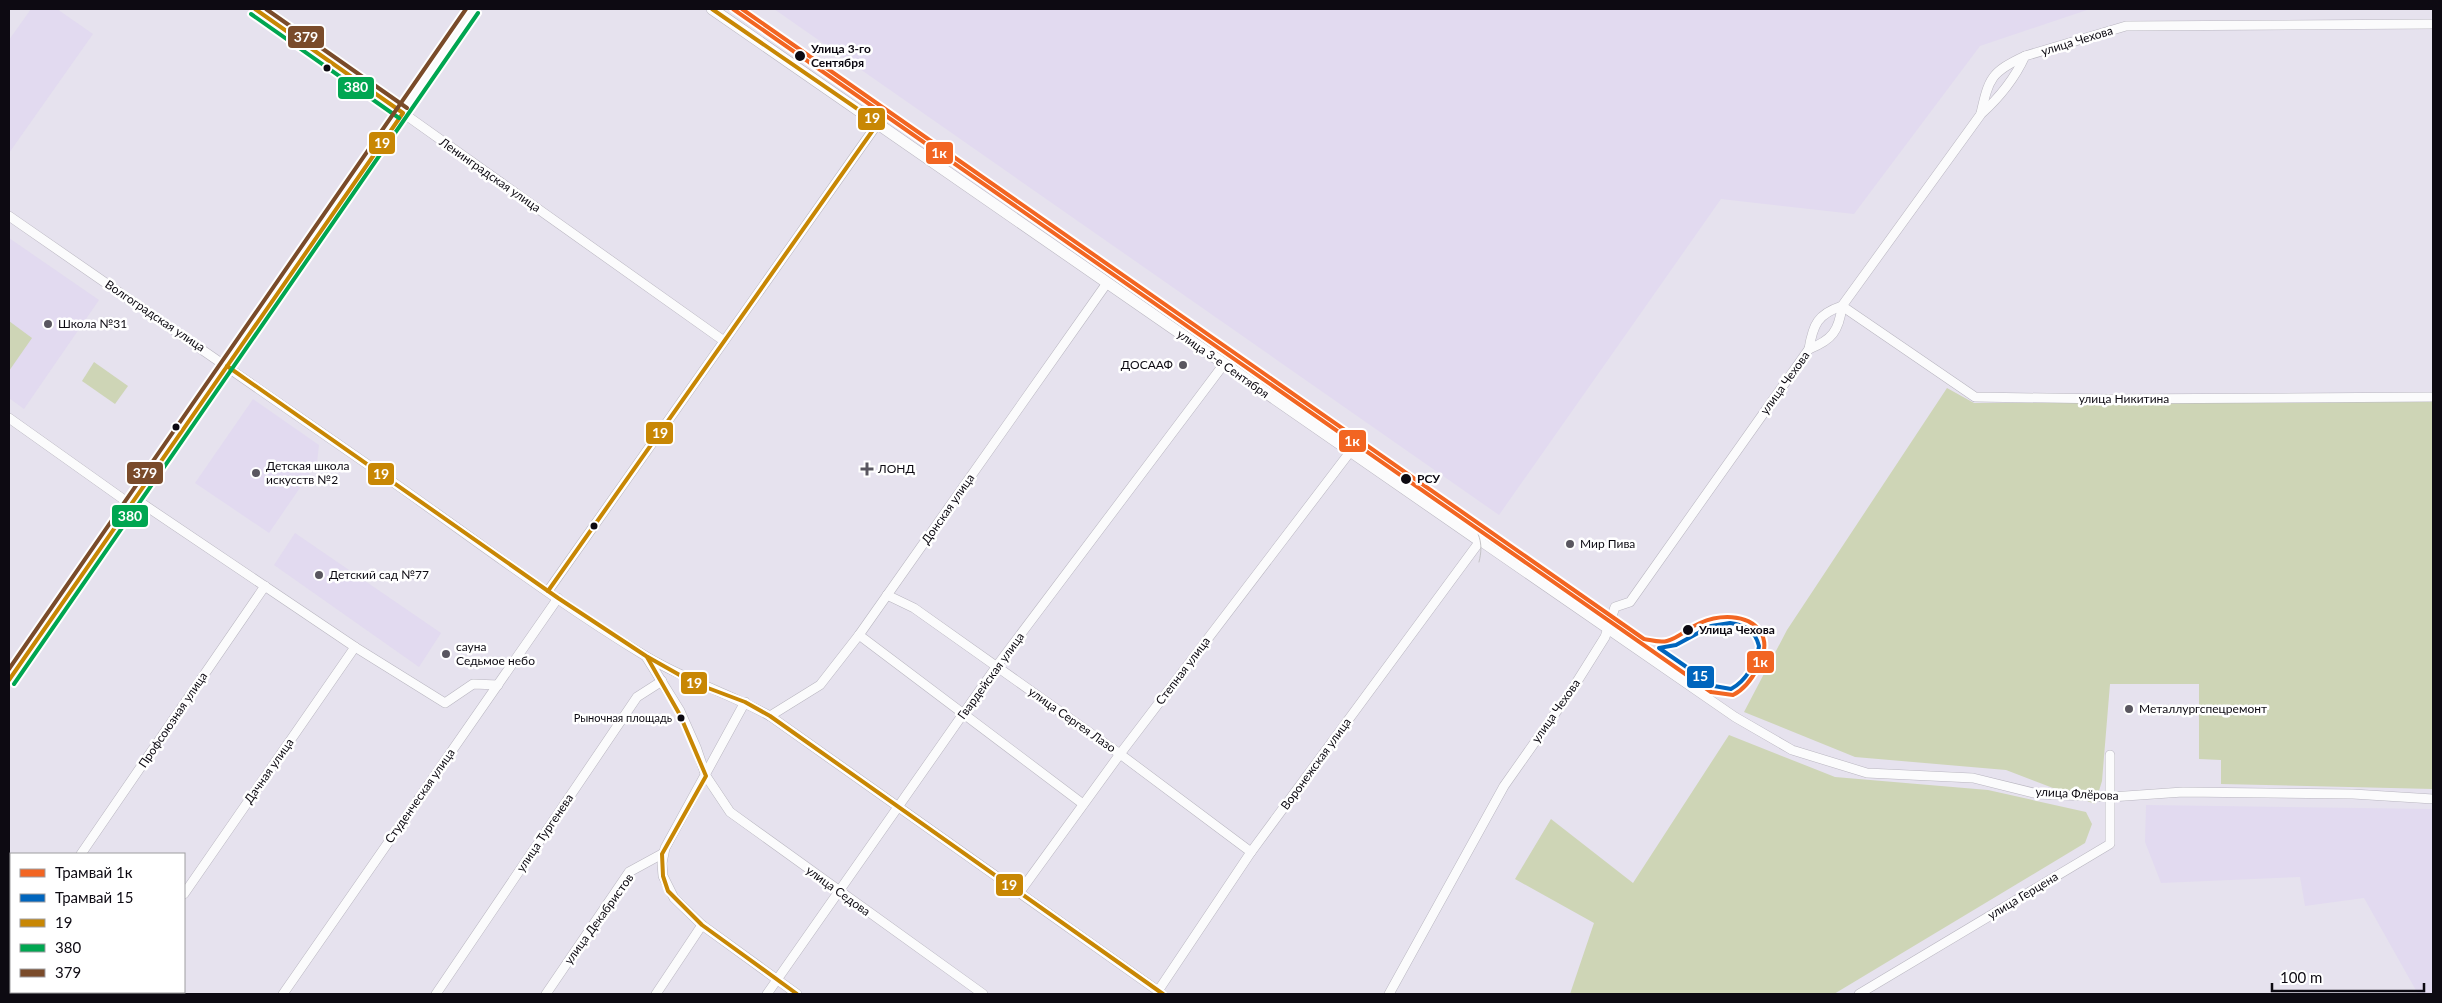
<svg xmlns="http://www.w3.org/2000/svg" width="2442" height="1003" font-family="Lato,sans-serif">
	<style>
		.built { fill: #e2daf0 }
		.green { fill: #ced5b6 }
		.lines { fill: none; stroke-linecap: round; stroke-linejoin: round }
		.minor-casing { stroke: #b9b6c0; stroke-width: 10 }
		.tertiary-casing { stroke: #b9b6c0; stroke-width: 12 }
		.minor { stroke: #fbfbfc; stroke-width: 9 }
		.tertiary { stroke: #fbfbfc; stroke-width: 11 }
		.tram { stroke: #c4c3c6; stroke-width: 1 }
		.bus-1-casing { stroke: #fff; stroke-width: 8 }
		.bus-2-casing { stroke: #fff; stroke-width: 8 }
		.bus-3-casing { stroke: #fff; stroke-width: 8 }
		.bus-1 { stroke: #c88704; stroke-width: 4 }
		.bus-2 { stroke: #00a651; stroke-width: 4 }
		.bus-3 { stroke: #7a4b2a; stroke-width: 4 }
		.tram-1-casing { stroke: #fff; stroke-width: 8 }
		.tram-2-casing { stroke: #fff; stroke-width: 8 }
		.tram-1 { stroke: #f26522; stroke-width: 4 }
		.tram-2 { stroke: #0065bd; stroke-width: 4 }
		.stop-dot { fill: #0d0a12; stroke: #fff; stroke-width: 2 }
		.poi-dot { fill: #59565f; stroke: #fff; stroke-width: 2 }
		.labels { text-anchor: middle; stroke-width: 5; stroke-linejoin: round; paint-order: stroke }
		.bus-label { font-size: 11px; fill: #0d0a12; stroke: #fff; text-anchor: end }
		.street-label { font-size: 12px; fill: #0d0a12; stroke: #fff }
		.stop-label { font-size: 12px; font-weight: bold; fill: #0d0a12; stroke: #fff; text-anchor: start }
		.poi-label { font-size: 12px; fill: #0d0a12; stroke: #fff; text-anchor: start }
		.line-badge { stroke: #fff; stroke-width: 2 }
		.badge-label { font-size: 14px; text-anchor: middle; font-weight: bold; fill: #fff }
	</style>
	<rect width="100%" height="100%" fill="#e6e2ee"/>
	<!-- built -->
	<g class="built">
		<path d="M 31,9 L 57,9 L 93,34 L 9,153 L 9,40 Z"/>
		<path d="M 774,9 L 2090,9 L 1980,46 L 1854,214 L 1721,199 L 1499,515 Z"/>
		<path d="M 9,238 L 99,300 L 24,409 L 9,398 Z"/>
		<path d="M 253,399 L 319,445 L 317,463 L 269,533 L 195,483 Z"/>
		<path d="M 295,533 L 441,633 L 419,667 L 274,565 Z"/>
		<path d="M 2146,805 L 2433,809 L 2433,994 L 2418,994 L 2364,898 L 2305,906 L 2300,877 L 2161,883 L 2145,842 Z"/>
	</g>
	<!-- green -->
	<g class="green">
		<path d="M 9,321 L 32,338 L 9,371 Z"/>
		<path d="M 94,362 L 128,386 L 115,404 L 82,381 Z"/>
		<path d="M 1947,388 L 1974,403 L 2433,402 L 2433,789 L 2221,784 L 2221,760 L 2199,759 L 2199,684 L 2110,684 L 2102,781 L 2095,804 L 2006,770 L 1855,757 L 1744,712 L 1787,630 Z"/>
		<path d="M 1729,735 L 1835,777 L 1988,790 L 2086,812 L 2092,824 L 2085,843 L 1834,994 L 1570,994 L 1594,923 L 1515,879 L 1551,819 L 1633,883 Z"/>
	</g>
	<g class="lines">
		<!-- minor casing -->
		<g class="minor-casing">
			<g id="minor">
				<path d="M 403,113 L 724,341"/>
				<path d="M 1981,113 C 1989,78 1991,72 2025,56"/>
				<path d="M 9,216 C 136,303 263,391 390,480 C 474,539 558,603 647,657 C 686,680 730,694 770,716 L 1161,993"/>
				<path d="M 1809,349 C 1813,324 1818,314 1842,306 L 1975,397 L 2109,399 L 2433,397"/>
				<path d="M 9,418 L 130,504"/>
				<path d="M 134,498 L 355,647 L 445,703 L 473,684 L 498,685"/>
				<path d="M 548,591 L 878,123"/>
				<path d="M 887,595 L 914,608 L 1120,754 L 1251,852"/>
				<path d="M 859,635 L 1083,804"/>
				<path d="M 647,658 L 680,711 L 696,747 L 706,776 L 730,812 L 983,994"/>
				<path d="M 745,702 L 665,848 L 662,863 L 663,876 L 674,898 L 702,925 L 797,994"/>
				<path d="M 770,716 L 820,685 L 859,635 L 1107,283"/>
				<path d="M 81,854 L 265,586"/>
				<path d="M 1019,893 L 1120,754 L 1350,452"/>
				<path d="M 184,894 L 355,647"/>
				<path d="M 9,898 L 11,899"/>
				<path d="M 1158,991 L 1251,852 L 1480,541 L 1735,717 L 1792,750 L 1867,773 L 1973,778 L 2038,794 L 2111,797 L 2183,792 L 2353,794 L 2433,799"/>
				<path d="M 153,992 L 157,994"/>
				<path d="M 126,994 L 128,992"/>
				<path d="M 283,994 L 558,598"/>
				<path d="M 436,994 L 637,697 L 662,681"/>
				<path d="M 546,994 L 629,872 L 662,854"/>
				<path d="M 656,994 L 702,925"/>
				<path d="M 767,994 L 996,667 L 1224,364"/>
				<path d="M 1389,994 L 1504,786 L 1573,688 L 1605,637 L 1615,607 L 1630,602 L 1809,349 C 1832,340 1839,331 1842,306 L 1981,114 C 2000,97 2014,80 2025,56 L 2126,26 L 2433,24"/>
				<path d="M 1859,994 L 2110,844 L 2110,755"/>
			</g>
		</g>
		<!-- tertiary casing -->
		<g class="tertiary-casing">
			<g id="tertiary">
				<path d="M 255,9 L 403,113"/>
				<path d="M 712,9 L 1480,541"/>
				<path d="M 9,680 L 473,9"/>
			</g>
		</g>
		<!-- minor -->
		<use href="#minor" class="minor"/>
		<!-- tertiary -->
		<use href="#tertiary" class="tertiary"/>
		<!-- tram -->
		<g class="tram">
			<path d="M 1467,516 C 1479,532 1484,542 1479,562"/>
			<path d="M 1653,651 C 1682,657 1702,686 1731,695"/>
		</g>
		<!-- bus-1 casing -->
		<g class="bus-1-casing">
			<g id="bus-1">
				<path d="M 227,366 L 558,598 L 646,656 L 692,682 L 745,702 L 770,716 L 1163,994"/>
				<path d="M 548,591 L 878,123 L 712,9"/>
				<path d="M 647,657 L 680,715 L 706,776 L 662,854 L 663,876 L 668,891 L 702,925 L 797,994"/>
				<path d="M 9,680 L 403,113 L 255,9"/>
			</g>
		</g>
		<!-- bus-2 casing -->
		<g class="bus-2-casing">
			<g id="bus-2">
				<path d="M 251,14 L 399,118"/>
				<path d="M 14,684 L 478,13"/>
			</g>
		</g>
		<!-- bus-3 casing -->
		<g class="bus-3-casing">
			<g id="bus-3">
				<path d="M 266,9 L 407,108"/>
				<path d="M 9,669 L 466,9"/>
			</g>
		</g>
		<!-- bus-1 -->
		<use href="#bus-1" class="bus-1"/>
		<!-- bus-2 -->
		<use href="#bus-2" class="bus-2"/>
		<!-- bus-3 -->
		<use href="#bus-3" class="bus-3"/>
		<!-- tram-1 casing -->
		<g class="tram-1-casing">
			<path id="tram-1" d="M 733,9 L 1711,692 L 1733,695 C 1745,689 1752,679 1758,667 C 1764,656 1768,643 1760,631 C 1747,613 1718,615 1700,623 C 1688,628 1679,638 1667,641 C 1659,643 1651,640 1644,639 L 742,9"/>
		</g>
		<!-- tram-2 casing -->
		<g class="tram-2-casing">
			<path id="tram-2" d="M 1730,623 C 1745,625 1755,630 1759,646 C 1757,662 1746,681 1731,689 L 1714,686 L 1659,648 L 1676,645 L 1711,626 Z"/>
		</g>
		<!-- tram-1 -->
		<use href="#tram-1" class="tram-1"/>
		<!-- tram-2 -->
		<use href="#tram-2" class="tram-2"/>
	</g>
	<!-- markers -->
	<g class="stop-dot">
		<circle cx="800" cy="56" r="6"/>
		<circle cx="327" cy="68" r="4.5"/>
		<circle cx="176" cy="427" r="4.5"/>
		<circle cx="1406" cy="479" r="6"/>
		<circle cx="594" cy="526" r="4.5"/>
		<circle cx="1688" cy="630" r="6"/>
		<circle cx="681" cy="718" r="4.5"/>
	</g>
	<g class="poi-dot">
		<circle cx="48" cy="324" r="5"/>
		<circle cx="1183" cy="365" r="5"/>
		<path d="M864.5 461.5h5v5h5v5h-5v5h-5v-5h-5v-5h5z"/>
		<circle cx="256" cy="473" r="5"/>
		<circle cx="1570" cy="544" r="5"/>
		<circle cx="319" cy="575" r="5"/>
		<circle cx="446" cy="654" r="5"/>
		<circle cx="2129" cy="709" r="5"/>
	</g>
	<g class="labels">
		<!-- bus labels -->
		<g class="bus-label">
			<text x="672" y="722">Рыночная площадь</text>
		</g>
		<!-- street labels -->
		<g class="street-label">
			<text transform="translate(2077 41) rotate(-17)" y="4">улица Чехова</text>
			<text transform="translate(490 175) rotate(35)" y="4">Ленинградская улица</text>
			<text transform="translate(155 316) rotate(34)" y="4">Волгоградская улица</text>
			<text transform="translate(1223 364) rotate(35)" y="4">улица 3-е Сентября</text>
			<text transform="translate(1785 383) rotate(-54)" y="4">улица Чехова</text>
			<text x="2124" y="403">улица Никитина</text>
			<text transform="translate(948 509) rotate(-55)" y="4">Донская улица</text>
			<text transform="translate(1183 671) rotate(-53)" y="4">Степная улица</text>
			<text transform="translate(991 676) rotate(-54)" y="4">Гвардейская улица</text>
			<text transform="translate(1556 711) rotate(-55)" y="4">улица Чехова</text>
			<text transform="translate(173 720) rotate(-56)" y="4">Профсоюзная улица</text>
			<text transform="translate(1072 720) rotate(35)" y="4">улица Сергея Лазо</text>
			<text transform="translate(1316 764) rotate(-54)" y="4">Воронежская улица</text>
			<text transform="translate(269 771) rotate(-55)" y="4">Дачная улица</text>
			<text transform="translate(2077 794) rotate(3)" y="4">улица Флёрова</text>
			<text transform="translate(420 796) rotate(-55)" y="4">Студенческая улица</text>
			<text transform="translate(545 833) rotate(-56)" y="4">улица Тургенева</text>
			<text transform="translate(838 891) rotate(36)" y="4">улица Седова</text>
			<text transform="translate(2023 896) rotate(-31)" y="4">улица Герцена</text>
			<text transform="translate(599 919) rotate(-54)" y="4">улица Декабристов</text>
		</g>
		<!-- stop labels -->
		<g class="stop-label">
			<text x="811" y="53">Улица 3-го<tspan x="811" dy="14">Сентября</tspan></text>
			<text x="1417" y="483">РСУ</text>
			<text x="1699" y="634">Улица Чехова</text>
		</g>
		<!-- poi labels -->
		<g class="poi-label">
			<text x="58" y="328">Школа №31</text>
			<text x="1173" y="369" text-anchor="end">ДОСААФ</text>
			<text x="266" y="470">Детская школа<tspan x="266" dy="14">искусств №2</tspan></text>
			<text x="878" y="473">ЛОНД</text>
			<text x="1580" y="548">Мир Пива</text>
			<text x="329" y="579">Детский сад №77</text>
			<text x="456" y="651">сауна<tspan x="456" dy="14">Седьмое небо</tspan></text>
			<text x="2139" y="713">Металлургспецремонт</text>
		</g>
	</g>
	<g class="line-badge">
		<rect x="287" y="25" width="38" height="24" rx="5" fill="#7a4b2a"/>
		<rect x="337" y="76" width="38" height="24" rx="5" fill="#00a651"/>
		<rect x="857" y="107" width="29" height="24" rx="5" fill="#c88704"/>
		<rect x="368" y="131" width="28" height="24" rx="5" fill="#c88704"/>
		<rect x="925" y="141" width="29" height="24" rx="5" fill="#f26522"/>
		<rect x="645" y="421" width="29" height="24" rx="5" fill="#c88704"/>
		<rect x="1338" y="429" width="29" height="24" rx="5" fill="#f26522"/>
		<rect x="126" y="461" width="38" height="24" rx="5" fill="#7a4b2a"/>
		<rect x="367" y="462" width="28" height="24" rx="5" fill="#c88704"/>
		<rect x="111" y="504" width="38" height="24" rx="5" fill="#00a651"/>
		<rect x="1746" y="650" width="29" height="24" rx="5" fill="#f26522"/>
		<rect x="1686" y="665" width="29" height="24" rx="5" fill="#0065bd"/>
		<rect x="680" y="671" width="28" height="24" rx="5" fill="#c88704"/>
		<rect x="995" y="873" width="29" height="24" rx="5" fill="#c88704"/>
	</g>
	<g class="badge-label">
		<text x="306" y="42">379</text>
		<text x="356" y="92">380</text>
		<text x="872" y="123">19</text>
		<text x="382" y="148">19</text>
		<text x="939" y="158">1к</text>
		<text x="660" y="438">19</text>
		<text x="1352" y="446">1к</text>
		<text x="145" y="478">379</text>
		<text x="381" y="479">19</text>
		<text x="130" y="521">380</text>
		<text x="1760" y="667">1к</text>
		<text x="1700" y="681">15</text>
		<text x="694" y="688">19</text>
		<text x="1009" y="890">19</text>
	</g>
	<!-- border -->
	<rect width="2442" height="1003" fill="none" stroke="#0d0a12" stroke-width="20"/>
	<!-- legend -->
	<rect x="10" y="853" width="175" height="140" fill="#ffffff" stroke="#9e9da0"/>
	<rect x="20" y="869" width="25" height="8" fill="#f26522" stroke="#9e9da0"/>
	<text x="55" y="878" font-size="15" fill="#0d0a12">Трамвай 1к</text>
	<rect x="20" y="894" width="25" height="8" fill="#0065bd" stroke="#9e9da0"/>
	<text x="55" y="903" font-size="15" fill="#0d0a12">Трамвай 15</text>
	<rect x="20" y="919" width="25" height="8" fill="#c88704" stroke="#9e9da0"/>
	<text x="55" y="928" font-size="15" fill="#0d0a12">19</text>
	<rect x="20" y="944" width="25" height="8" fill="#00a651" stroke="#9e9da0"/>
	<text x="55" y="953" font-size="15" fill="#0d0a12">380</text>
	<rect x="20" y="969" width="25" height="8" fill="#7a4b2a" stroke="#9e9da0"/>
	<text x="55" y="978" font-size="15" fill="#0d0a12">379</text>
	<!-- scale -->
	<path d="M2272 983v8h152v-8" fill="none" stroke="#0d0a12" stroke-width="2.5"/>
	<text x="2280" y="983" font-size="15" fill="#0d0a12" stroke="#ffffff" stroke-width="4" paint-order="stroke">100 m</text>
</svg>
